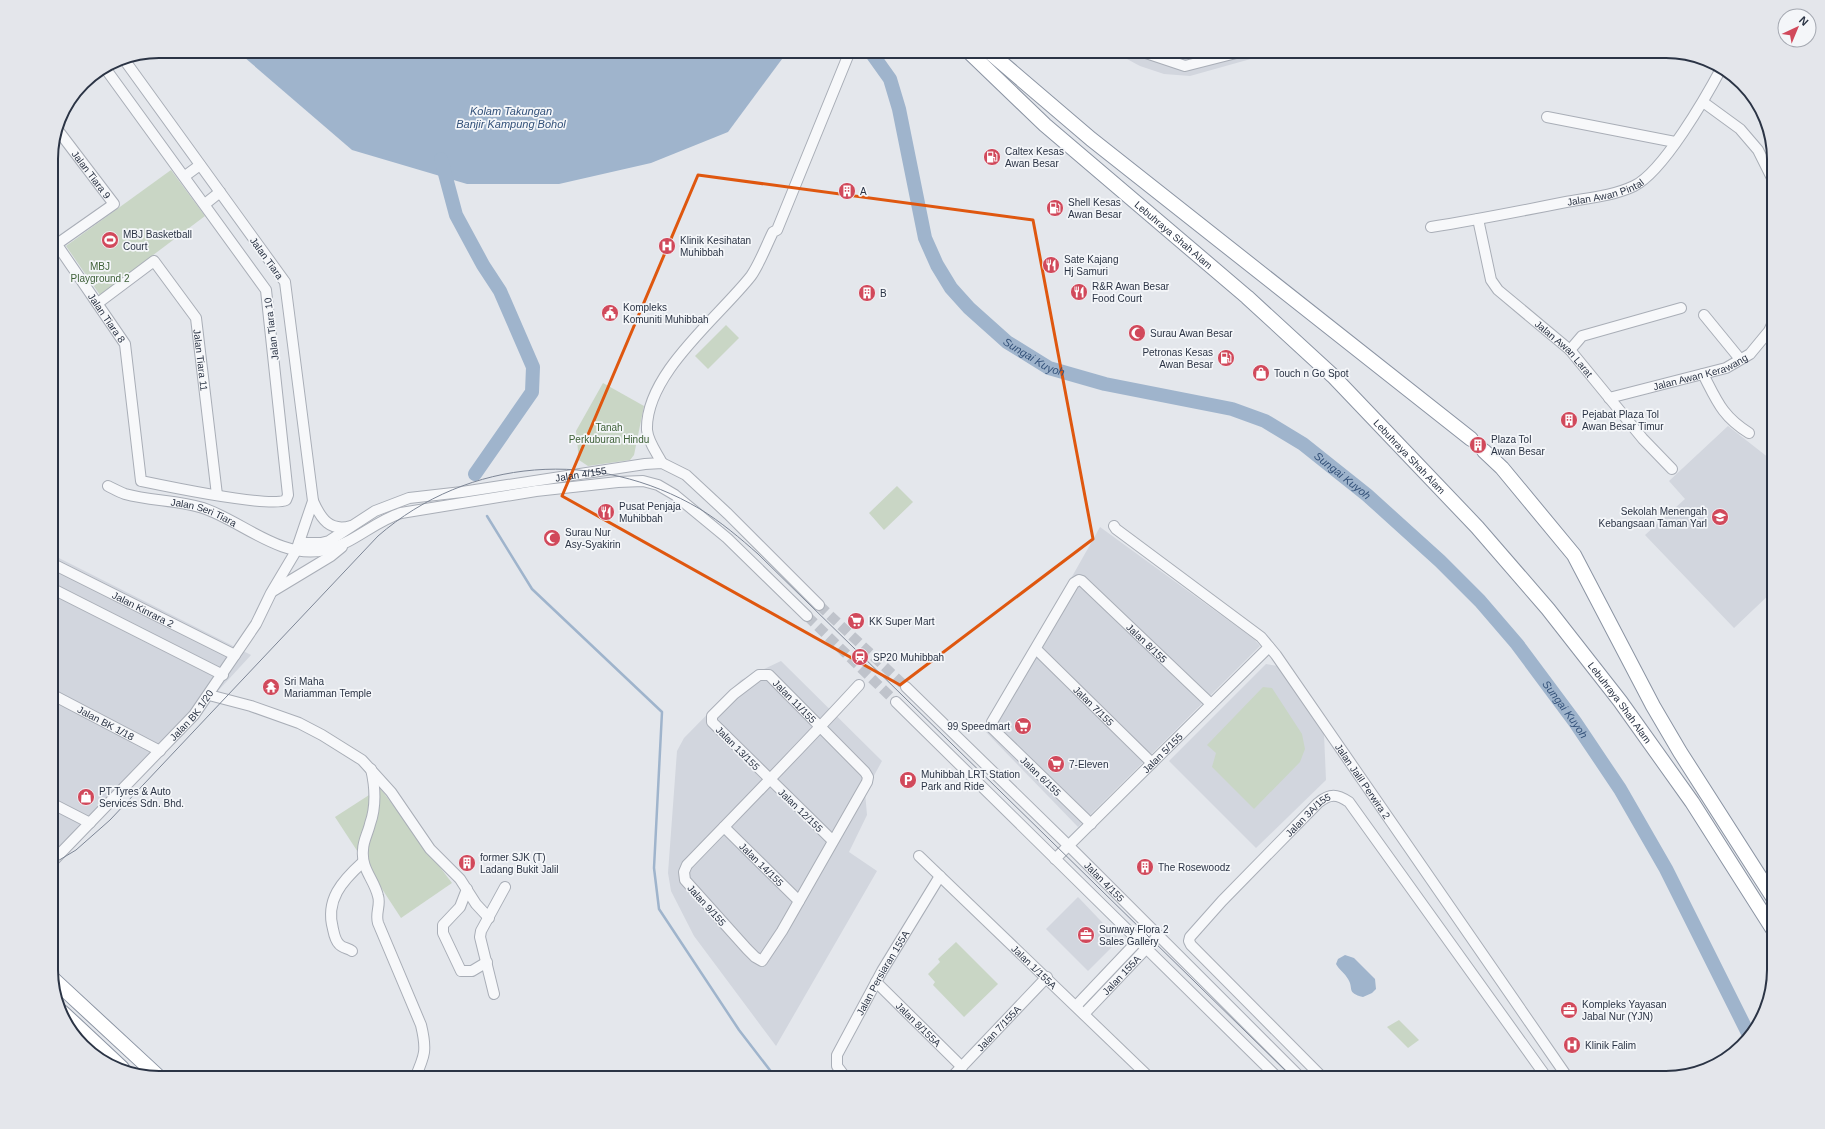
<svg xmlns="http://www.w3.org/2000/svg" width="1825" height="1129" font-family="Helvetica,sans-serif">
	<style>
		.built { fill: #d2d6de }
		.green { fill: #c9d6c5 }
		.water { fill: #9fb4cc }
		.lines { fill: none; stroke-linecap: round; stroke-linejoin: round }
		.stream { stroke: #9fb4cc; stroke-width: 2.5 }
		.river { stroke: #9fb4cc; stroke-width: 14 }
		.minor-tunnel { stroke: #bfc3cb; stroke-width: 10; stroke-dasharray: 10 5; stroke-linecap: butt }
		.minor-casing { stroke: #a9aeb7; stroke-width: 12 }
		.highway-casing { stroke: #8b94a3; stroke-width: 16 }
		.minor { stroke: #f7f8fa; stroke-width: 10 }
		.highway { stroke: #fff; stroke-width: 14 }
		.tram { stroke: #7d8696; stroke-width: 1 }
		.marked { fill: none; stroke: #df570f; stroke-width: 3; stroke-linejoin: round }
		.labels { text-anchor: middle; stroke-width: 3.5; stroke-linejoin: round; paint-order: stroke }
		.poi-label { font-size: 10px; fill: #2b3445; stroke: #f4f6f9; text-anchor: start }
		.street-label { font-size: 10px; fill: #2b3445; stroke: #f4f6f9 }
		.park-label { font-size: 10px; fill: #3f6138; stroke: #f4f6f9 }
		.water-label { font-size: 11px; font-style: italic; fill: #34527a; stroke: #f4f6f9 }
		.rim { fill: none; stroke: #2b3445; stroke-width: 2 }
	</style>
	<rect width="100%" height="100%" fill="#e4e7ec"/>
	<!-- built -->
	<g class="built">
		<path d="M 1112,51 L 1279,51 L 1190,76 L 1164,74 L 1140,66 Z"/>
		<path d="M 1728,426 L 1774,462 L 1774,590 L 1734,628 L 1645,535 L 1685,499 L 1669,481 Z"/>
		<path d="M 1100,527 L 1254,639 L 1260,646 L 1078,827 L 985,731 Z"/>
		<path d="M 51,554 L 251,655 L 51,872 Z"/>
		<path d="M 781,661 L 882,761 L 865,792 L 867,815 L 849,852 L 877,871 L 776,1046 L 694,936 L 671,891 L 668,873 L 677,751 L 684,738 L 741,680 Z"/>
		<path d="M 1266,664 L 1278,666 L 1324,734 L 1326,780 L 1256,848 L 1169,761 Z"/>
		<path d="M 1078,897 L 1119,940 L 1088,971 L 1046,929 Z"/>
	</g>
	<!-- green -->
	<g class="green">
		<path d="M 171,170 L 205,216 L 100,295 L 66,246 Z"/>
		<path d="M 726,325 L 739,338 L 708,369 L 695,356 Z"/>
		<path d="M 603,383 L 644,406 L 634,455 L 630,460 L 588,466 L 579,460 L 576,431 Z"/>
		<path d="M 897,486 L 913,502 L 884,530 L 869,513 Z"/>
		<path d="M 1263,687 L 1272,688 L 1302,734 L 1305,749 L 1300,762 L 1254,809 L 1212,767 L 1216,753 L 1207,745 Z"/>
		<path d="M 380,788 L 452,883 L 401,918 L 335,817 Z"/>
		<path d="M 956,942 L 998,984 L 964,1017 L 933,985 L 935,982 L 928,974 L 940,962 L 938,959 Z"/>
		<path d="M 1399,1020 L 1419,1040 L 1408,1048 L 1387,1027 Z"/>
	</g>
	<!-- water -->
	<g class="water">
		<path d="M 237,51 L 780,51 L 785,55 L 728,132 L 651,163 L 559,184 L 467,184 L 352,150 Z"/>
		<path d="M 1345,955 L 1354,958 L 1375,979 L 1376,989 L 1372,993 L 1363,997 C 1346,993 1354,988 1348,979 C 1345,973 1339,970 1336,964 L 1338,959 Z"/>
	</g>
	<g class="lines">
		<!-- stream -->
		<path class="stream" d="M 487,516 L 532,589 L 662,712 L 654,868 L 659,909 L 739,1030 L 776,1078"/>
		<!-- river -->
		<g class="river">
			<path id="s1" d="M 870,51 L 890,79 L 899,109 L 925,238 L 937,265 L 951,288 L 969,308 L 1007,342 L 1049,368 L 1105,384 L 1232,409 L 1265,421 L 1303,444 L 1367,495 L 1440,561 L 1480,601 L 1517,644 L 1575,722 L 1620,789 L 1666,869 L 1749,1035"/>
			<path d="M 441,159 L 456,215 L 483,265 L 500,291 L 533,367 L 532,392 L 475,474"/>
		</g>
		<!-- minor-tunnel -->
		<g class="minor-tunnel">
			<path d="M 819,605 L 906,687"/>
			<path d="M 807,616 L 896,702"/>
		</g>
		<!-- minor casing -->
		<g class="minor-casing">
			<g id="minor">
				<path d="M 1140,51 L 1185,66 L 1244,51"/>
				<path d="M 1703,102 L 1740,129 L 1758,150 L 1774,182"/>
				<path d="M 1547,117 L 1675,142"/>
				<path id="s2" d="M 57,129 L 114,204 L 57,244"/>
				<path d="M 185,176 L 200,165"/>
				<path d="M 205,204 L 220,192"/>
				<path id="s3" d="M 1478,219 L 1491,280 L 1498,290 L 1570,350 L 1643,439 L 1672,469"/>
				<path id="s4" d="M 1431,227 C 1476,220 1521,211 1566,202 C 1588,198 1613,196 1634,186 C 1663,172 1706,97 1722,67"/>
				<path id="s5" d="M 51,236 L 125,344 L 141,481 C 165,486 270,508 286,500 L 288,495 L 266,290 L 105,68"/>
				<path id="s6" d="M 98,303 L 154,261 L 196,318 L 217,495"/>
				<path d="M 1704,315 L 1740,359"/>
				<path d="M 1570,350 L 1582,336 L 1681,308"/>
				<path d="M 1703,374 C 1717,401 1722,416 1749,433"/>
				<path id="s7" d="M 1609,398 L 1726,368 L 1750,354 L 1769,331 L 1774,320"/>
				<path d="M 662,463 C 657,453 648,442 647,430 C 645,374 719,317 751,276 C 760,263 766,246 773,232 L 777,230 L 850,51"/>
				<path id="s8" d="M 108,486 C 114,489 119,492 125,494 C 150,501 178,500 203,508 C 242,521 281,560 325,550 C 353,544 373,522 401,513 L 536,491 L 618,482 L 643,481 L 658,485 L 675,495 L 727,538 L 807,616"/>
				<path d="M 313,501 C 321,519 330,532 351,526"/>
				<path id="s9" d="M 1114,526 L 1116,529 L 1261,637 L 1276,655 L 1568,1078"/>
				<path id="s10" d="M 299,543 L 321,543 L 329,541 L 375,511 L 409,498 L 462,492 L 645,464 L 662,463 L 686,475 L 728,514 L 819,605"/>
				<path id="s11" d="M 51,563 L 235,655"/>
				<path d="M 51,588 L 223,675"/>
				<path d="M 273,591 L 331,556 L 342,547"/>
				<path id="s12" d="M 1036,649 L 1152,763"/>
				<path id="s13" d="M 906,687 L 1069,846 L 1301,1078"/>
				<path id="s14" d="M 51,694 L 160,751"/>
				<path d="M 209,695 L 251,706 L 299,723 L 322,735 L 362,760 L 391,792 L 430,849 L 460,879 L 476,904 L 489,918"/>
				<path d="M 896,702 L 1278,1078"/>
				<path d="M 371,769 C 375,786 376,807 370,824 C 368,833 363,841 363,850 C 361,869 374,879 378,896 C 381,905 375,913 378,923 L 421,1025 C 427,1050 425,1055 415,1078"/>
				<path d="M 51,803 L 90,823"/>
				<path id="s15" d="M 1091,824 L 992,728 L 992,722 L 1074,583 L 1079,580 L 1082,581 L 1211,704"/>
				<path id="s16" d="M 724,827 L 799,901"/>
				<path id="s17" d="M 833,841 L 712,722 L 712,716 L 734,694 L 759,675 L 769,675 L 865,772 L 868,777 L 867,782 L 782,931 L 762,961 L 755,957 L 747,949 L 685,880 L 684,872 L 687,865 C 744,806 803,746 859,685"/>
				<path id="s18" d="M 919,856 L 1150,1078"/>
				<path id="s19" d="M 1055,859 L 1269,647"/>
				<path id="s20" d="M 51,863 L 194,715 L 256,624 L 271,593 L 296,551 L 313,501 L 285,282 L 123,58"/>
				<path d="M 467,889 L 460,907 L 443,925 L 443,933 L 461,971 L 472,971 L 487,962"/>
				<path d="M 352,951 C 348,948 342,948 339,944 C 335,940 334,934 333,929 C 325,900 342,881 363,862"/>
				<path id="s21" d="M 876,982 L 962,1067"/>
				<path d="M 494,994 L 480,937 L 481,931 L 505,887"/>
				<path d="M 1076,1006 L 1150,928"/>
				<path id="s22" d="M 1084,1014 L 1158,936"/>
				<path id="s23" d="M 846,1078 L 837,1066 L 837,1055 L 882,971 L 940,876"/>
				<path id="s24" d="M 951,1078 L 1047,977"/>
				<path d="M 1067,1078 L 1069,1076"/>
				<path id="s25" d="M 1323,1078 L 1191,945 L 1189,941 L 1190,937 L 1222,901 L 1318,803 C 1330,793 1337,794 1349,802 L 1547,1078"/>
			</g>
		</g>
		<!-- highway casing -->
		<g class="highway-casing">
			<g id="highway">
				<path id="s26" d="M 968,51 L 1045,125 L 1247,297 L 1333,376 L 1477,527 L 1548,609 L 1620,701 L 1692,802 L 1774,931"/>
				<path d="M 988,51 L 1091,139 L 1471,439"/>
				<path d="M 1484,451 L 1502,468 L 1574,555 L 1653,706 L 1680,752 L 1774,899"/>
				<path d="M 52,978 L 160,1078"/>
				<path d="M 62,1012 L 122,1068"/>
			</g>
		</g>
		<!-- minor -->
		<use href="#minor" class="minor"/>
		<!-- highway -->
		<use href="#highway" class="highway"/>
		<!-- tram -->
		<path class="tram" d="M 51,865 L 76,850 L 110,820 L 378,536 C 469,457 597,448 700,509 C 721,522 740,538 758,554 L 1293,1078"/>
	</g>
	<!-- marked area -->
	<path class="marked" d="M 698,175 L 1033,220 L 1093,539 L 900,685 L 562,496 Z"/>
	<!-- icons -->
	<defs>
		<g id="fuel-disc" transform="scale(0.9)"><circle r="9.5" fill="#d1495b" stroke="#f4f6f9"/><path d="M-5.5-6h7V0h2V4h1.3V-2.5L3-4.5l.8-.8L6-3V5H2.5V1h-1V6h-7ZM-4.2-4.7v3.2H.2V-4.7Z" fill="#fff"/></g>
		<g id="building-disc" transform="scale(0.9)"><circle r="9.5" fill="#d1495b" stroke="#f4f6f9"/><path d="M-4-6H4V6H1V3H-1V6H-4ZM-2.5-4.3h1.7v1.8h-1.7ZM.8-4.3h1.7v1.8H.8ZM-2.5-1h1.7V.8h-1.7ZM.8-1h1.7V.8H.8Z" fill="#fff"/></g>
		<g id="stadium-disc" transform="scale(0.9)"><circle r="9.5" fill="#d1495b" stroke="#f4f6f9"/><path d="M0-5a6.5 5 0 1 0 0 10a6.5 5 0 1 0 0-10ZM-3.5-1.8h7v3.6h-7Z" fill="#fff"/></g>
		<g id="hospital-disc" transform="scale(0.9)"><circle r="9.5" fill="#d1495b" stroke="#f4f6f9"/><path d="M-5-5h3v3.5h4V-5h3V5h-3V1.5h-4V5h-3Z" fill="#fff"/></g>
		<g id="restaurant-disc" transform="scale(0.9)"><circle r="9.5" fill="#d1495b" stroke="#f4f6f9"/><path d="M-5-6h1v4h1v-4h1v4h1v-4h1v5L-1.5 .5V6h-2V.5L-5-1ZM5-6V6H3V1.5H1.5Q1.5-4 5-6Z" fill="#fff"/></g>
		<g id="civic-disc" transform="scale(0.9)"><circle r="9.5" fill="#d1495b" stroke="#f4f6f9"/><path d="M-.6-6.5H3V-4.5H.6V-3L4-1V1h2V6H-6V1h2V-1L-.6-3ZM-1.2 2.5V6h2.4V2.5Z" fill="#fff"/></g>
		<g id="mosque-disc" transform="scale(0.9)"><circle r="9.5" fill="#d1495b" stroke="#f4f6f9"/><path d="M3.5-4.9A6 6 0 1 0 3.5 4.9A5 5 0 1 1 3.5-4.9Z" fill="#fff"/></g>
		<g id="shop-disc" transform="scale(0.9)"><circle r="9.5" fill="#d1495b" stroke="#f4f6f9"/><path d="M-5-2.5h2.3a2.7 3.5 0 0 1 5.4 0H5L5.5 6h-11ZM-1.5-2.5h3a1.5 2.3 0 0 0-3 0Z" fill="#fff"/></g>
		<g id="school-disc" transform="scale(0.9)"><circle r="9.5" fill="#d1495b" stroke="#f4f6f9"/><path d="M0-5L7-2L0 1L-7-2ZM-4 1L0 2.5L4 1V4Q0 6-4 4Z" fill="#fff"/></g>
		<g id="supermarket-disc" transform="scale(0.9)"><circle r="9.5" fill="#d1495b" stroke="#f4f6f9"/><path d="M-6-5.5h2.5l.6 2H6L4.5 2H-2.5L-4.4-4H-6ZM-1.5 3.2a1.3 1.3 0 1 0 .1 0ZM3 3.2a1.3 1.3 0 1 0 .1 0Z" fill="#fff"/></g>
		<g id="station-disc" transform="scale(0.9)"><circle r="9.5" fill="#d1495b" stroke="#f4f6f9"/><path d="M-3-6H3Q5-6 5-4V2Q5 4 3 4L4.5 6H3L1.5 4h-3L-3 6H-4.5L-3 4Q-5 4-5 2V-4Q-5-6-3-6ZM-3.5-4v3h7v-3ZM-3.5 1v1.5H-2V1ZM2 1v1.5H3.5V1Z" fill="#fff"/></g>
		<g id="temple-disc" transform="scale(0.9)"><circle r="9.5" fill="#d1495b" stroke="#f4f6f9"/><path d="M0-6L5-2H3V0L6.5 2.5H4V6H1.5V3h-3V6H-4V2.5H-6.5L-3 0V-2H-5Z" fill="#fff"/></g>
		<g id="parking-disc" transform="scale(0.9)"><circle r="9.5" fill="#d1495b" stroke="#f4f6f9"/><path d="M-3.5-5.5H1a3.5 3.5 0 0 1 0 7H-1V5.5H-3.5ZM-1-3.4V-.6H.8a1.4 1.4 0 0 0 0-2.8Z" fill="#fff"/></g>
		<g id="office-disc" transform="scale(0.9)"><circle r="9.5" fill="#d1495b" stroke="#f4f6f9"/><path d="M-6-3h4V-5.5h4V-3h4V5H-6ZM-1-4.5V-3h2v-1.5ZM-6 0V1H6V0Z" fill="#fff"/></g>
	</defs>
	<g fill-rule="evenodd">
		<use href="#fuel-disc" x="992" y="157"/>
		<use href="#building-disc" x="847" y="191"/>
		<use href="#fuel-disc" x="1055" y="208"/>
		<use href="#stadium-disc" x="110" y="240"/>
		<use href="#hospital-disc" x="667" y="246"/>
		<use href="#restaurant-disc" x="1051" y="265"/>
		<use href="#restaurant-disc" x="1079" y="292"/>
		<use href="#building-disc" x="867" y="293"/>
		<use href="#civic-disc" x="610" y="313"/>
		<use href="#mosque-disc" x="1137" y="333"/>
		<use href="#fuel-disc" x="1226" y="358"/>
		<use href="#shop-disc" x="1261" y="373"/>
		<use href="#building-disc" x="1569" y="420"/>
		<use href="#building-disc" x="1478" y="445"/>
		<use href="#restaurant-disc" x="606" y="512"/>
		<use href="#school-disc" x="1720" y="517"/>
		<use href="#mosque-disc" x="552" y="538"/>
		<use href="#supermarket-disc" x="856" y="621"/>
		<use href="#station-disc" x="860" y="657"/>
		<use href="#temple-disc" x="271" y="687"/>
		<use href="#supermarket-disc" x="1023" y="726"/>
		<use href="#supermarket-disc" x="1056" y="764"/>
		<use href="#parking-disc" x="908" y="780"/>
		<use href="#shop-disc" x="86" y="797"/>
		<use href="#building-disc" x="467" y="863"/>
		<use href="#building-disc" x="1145" y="867"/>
		<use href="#office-disc" x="1086" y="935"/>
		<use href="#office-disc" x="1569" y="1010"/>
		<use href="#hospital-disc" x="1572" y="1045"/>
	</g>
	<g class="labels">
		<!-- poi labels -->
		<g class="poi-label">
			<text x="1005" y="155">Caltex Kesas<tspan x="1005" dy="12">Awan Besar</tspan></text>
			<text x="860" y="195">A</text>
			<text x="1068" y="206">Shell Kesas<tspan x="1068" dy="12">Awan Besar</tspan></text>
			<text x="123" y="238">MBJ Basketball<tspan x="123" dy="12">Court</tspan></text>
			<text x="680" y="244">Klinik Kesihatan<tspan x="680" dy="12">Muhibbah</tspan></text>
			<text x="1064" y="263">Sate Kajang<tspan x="1064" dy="12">Hj Samuri</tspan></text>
			<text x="1092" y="290">R&amp;R Awan Besar<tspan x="1092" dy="12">Food Court</tspan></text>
			<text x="880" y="297">B</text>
			<text x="623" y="311">Kompleks<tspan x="623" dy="12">Komuniti Muhibbah</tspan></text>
			<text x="1150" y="337">Surau Awan Besar</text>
			<text x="1213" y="356" text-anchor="end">Petronas Kesas<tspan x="1213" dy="12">Awan Besar</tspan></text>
			<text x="1274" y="377">Touch n Go Spot</text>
			<text x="1582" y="418">Pejabat Plaza Tol<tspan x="1582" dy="12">Awan Besar Timur</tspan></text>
			<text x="1491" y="443">Plaza Tol<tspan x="1491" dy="12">Awan Besar</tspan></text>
			<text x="619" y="510">Pusat Penjaja<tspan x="619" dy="12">Muhibbah</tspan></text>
			<text x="1707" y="515" text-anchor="end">Sekolah Menengah<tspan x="1707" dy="12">Kebangsaan Taman Yarl</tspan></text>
			<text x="565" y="536">Surau Nur<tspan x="565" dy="12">Asy-Syakirin</tspan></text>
			<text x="869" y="625">KK Super Mart</text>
			<text x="873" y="661">SP20 Muhibbah</text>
			<text x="284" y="685">Sri Maha<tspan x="284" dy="12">Mariamman Temple</tspan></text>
			<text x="1010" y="730" text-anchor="end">99 Speedmart</text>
			<text x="1069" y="768">7-Eleven</text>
			<text x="921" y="778">Muhibbah LRT Station<tspan x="921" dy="12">Park and Ride</tspan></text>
			<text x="99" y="795">PT Tyres &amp; Auto<tspan x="99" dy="12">Services Sdn. Bhd.</tspan></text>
			<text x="480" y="861">former SJK (T)<tspan x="480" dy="12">Ladang Bukit Jalil</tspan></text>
			<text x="1158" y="871">The Rosewoodz</text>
			<text x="1099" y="933">Sunway Flora 2<tspan x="1099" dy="12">Sales Gallery</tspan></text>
			<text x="1582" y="1008">Kompleks Yayasan<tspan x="1582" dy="12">Jabal Nur (YJN)</tspan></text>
			<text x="1585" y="1049">Klinik Falim</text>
		</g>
		<!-- street labels -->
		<g class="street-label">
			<text dy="4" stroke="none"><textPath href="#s2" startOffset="57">Jalan Tiara 9</textPath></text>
			<text dy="4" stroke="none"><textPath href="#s4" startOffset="178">Jalan Awan Pintal</textPath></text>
			<text dy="4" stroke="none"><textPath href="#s26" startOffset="276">Lebuhraya Shah Alam</textPath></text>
			<text transform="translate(267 258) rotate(54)" y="4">Jalan Tiara</text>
			<text dy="4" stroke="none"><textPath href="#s5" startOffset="99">Jalan Tiara 8</textPath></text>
			<text transform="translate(271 329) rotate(-97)" y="4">Jalan Tiara 10</text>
			<text dy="4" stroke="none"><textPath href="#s3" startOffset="163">Jalan Awan Larat</textPath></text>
			<text dy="4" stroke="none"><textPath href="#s6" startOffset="183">Jalan Tiara 11</textPath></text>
			<text dy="4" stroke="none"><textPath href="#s7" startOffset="95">Jalan Awan Kerawang</textPath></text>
			<text dy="4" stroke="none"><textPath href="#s26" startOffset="600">Lebuhraya Shah Alam</textPath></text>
			<text dy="4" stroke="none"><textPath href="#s10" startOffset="295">Jalan 4/155</textPath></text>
			<text dy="4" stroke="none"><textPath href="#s8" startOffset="100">Jalan Seri Tiara</textPath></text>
			<text dy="4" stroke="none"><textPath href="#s11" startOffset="103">Jalan Kinrara 2</textPath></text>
			<text dy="4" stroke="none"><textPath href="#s15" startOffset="404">Jalan 8/155</textPath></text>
			<text dy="4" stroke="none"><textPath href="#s17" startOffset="285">Jalan 11/155</textPath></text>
			<text dy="4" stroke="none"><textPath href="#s26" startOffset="924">Lebuhraya Shah Alam</textPath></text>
			<text dy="4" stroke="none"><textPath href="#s12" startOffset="81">Jalan 7/155</textPath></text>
			<text dy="4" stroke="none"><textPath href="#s20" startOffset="204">Jalan BK 1/20</textPath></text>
			<text dy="4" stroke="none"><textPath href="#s14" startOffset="62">Jalan BK 1/18</textPath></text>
			<text transform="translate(738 748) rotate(45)" y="4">Jalan 13/155</text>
			<text dy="4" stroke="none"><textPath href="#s19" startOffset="151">Jalan 5/155</textPath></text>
			<text transform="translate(1041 776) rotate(44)" y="4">Jalan 6/155</text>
			<text dy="4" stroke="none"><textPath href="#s9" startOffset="361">Jalan Jalil Perwira 2</textPath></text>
			<text transform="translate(801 810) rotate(44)" y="4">Jalan 12/155</text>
			<text dy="4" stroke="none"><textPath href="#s25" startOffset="366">Jalan 3A/155</textPath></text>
			<text dy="4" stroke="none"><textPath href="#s16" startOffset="53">Jalan 14/155</textPath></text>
			<text dy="4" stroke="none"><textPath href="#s13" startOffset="278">Jalan 4/155</textPath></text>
			<text transform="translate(707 905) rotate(48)" y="4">Jalan 9/155</text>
			<text dy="4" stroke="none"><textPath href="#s18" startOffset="160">Jalan 1/155A</textPath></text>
			<text dy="4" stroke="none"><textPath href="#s23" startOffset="120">Jalan Persiaran 155A</textPath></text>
			<text dy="4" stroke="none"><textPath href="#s22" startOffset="54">Jalan 155A</textPath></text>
			<text dy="4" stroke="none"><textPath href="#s21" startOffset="60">Jalan 8/155A</textPath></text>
			<text dy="4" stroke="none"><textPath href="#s24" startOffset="69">Jalan 7/155A</textPath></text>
		</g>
		<!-- park labels -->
		<g class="park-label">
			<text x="100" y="270">MBJ<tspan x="100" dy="12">Playground 2</tspan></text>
			<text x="609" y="431">Tanah<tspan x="609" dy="12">Perkuburan Hindu</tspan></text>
		</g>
		<!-- water labels -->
		<g class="water-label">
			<text x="511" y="115">Kolam Takungan<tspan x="511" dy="13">Banjir Kampung Bohol</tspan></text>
			<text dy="4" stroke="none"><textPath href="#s1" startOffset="363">Sungai Kuyoh</textPath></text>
			<text dy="4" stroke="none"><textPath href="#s1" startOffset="699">Sungai Kuyoh</textPath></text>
			<text dy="4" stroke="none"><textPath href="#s1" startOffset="1023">Sungai Kuyoh</textPath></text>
		</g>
	</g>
	<!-- crop -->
	<path d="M0 0H1825V1129H0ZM159 58H1666A101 101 0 0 1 1767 159V970A101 101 0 0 1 1666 1071H159A101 101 0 0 1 58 970V159A101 101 0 0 1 159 58Z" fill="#e4e6eb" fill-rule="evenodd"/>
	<path class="rim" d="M159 58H1666A101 101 0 0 1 1767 159V970A101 101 0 0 1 1666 1071H159A101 101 0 0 1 58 970V159A101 101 0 0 1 159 58Z"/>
	<!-- north arrow -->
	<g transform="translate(1797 28) rotate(44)"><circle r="19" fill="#f4f6f9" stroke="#a4a8b1"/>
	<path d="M0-3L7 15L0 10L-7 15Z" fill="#d1495b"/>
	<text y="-6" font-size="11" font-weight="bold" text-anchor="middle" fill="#2b3445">N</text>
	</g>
</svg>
